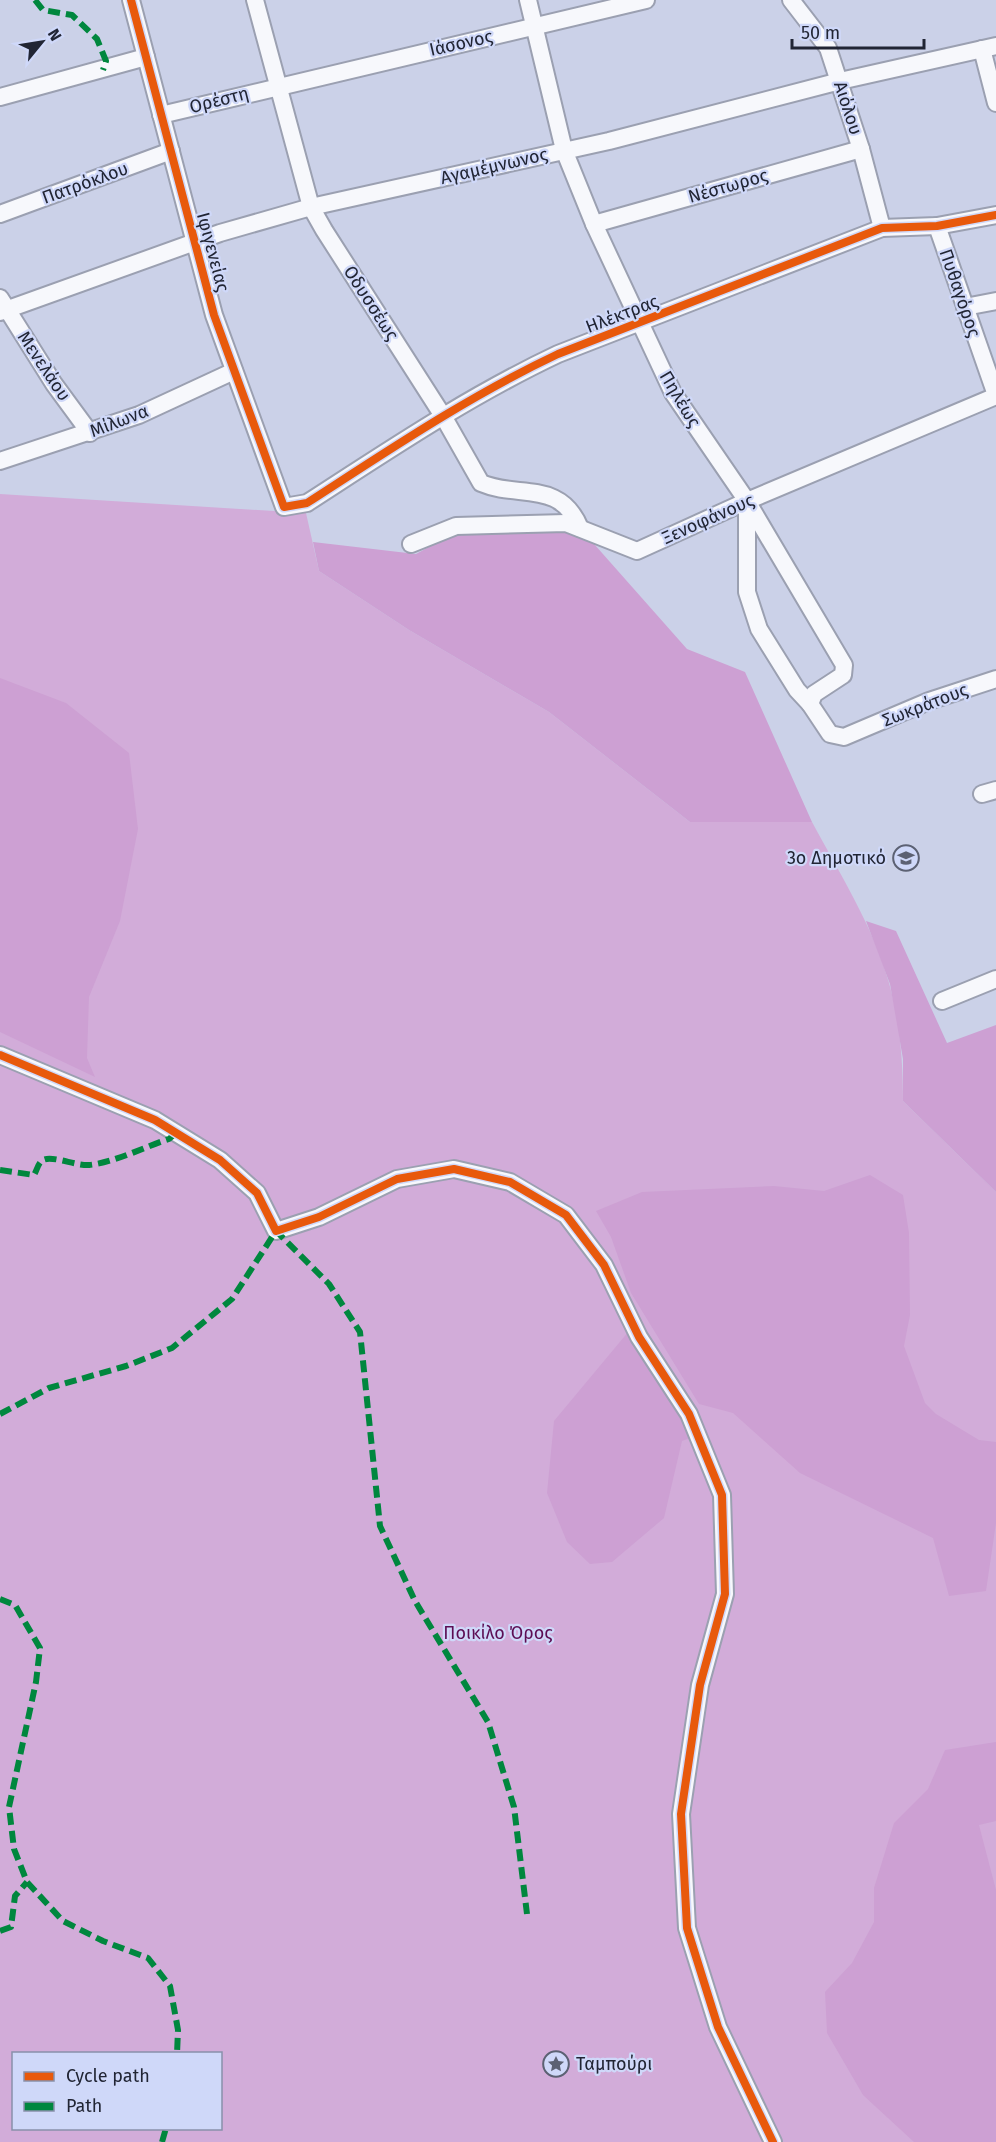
<svg xmlns="http://www.w3.org/2000/svg" width="996" height="2142" font-family="'Fira Sans',sans-serif">
	<style>
		.green { fill: #d2acd9; fill-rule: evenodd }
		.forest { fill: #cda0d3 }
		.lines { fill: none; stroke-linecap: round; stroke-linejoin: round }
		.street-casing { stroke: #9ba0b1; stroke-width: 20 }
		.street { stroke: #f7f8fc; stroke-width: 16 }
		.quiet { stroke: #00873e; stroke-width: 6; stroke-dasharray: 12 6; stroke-linecap: butt }
		.cycleway-casing { stroke: #cfd8f9; stroke-width: 11 }
		.cycleway { stroke: #e8590c; stroke-width: 8 }
		.labels { text-anchor: middle; stroke-width: 4.5; stroke-linejoin: round; paint-order: stroke }
		.street-label { font-size: 18px; fill: #212534; stroke: #cfd8f9 }
		.poi-label { font-size: 18px; fill: #212534; stroke: #cfd8f9; text-anchor: end }
		.park-label { font-size: 18px; fill: #5c0d54; stroke: #cfd8f9 }
	</style>
	<rect width="100%" height="100%" fill="#cbd1e8"/>
	<!-- green -->
	<path class="green" d="M 0,494 L 306,513 L 319,571 L 409,630 L 549,712 L 690,822 L 812,822 C 840,874 873,926 889,983 C 900,1021 903,1062 903,1101 L 996,1192 L 996,2142 L 0,2142 ZM 14,2054 L 220,2054 L 220,2128 L 14,2128 Z"/>
	<!-- forest -->
	<g class="forest">
		<path d="M 565,528 L 587,536 L 687,649 L 745,672 L 812,822 L 690,822 L 549,712 L 409,630 L 319,571 L 313,542 L 416,554 L 453,534 Z"/>
		<path d="M 0,678 L 66,703 L 129,753 L 138,829 L 120,921 L 89,997 L 87,1058 L 95,1077 L 0,1032 Z"/>
		<path d="M 866,921 L 896,931 L 947,1043 L 996,1025 L 996,1192 L 903,1101 L 903,1059 L 890,984 Z"/>
		<path d="M 870,1175 L 903,1195 L 909,1233 L 910,1315 L 904,1346 L 925,1403 L 936,1414 L 979,1440 L 996,1442 L 996,1523 L 986,1591 L 949,1596 L 933,1538 L 800,1473 L 733,1413 L 699,1404 L 631,1293 L 611,1237 L 596,1211 L 642,1192 L 774,1186 L 824,1191 Z"/>
		<path d="M 629,1331 L 693,1437 L 682,1441 L 664,1518 L 612,1562 L 590,1564 L 567,1542 L 547,1493 L 554,1421 Z"/>
		<path d="M 996,1742 L 996,1821 L 979,1825 L 996,1890 L 996,2142 L 914,2142 L 863,2095 L 827,2033 L 825,1992 L 852,1963 L 874,1922 L 874,1888 L 894,1823 L 928,1789 L 945,1750 Z"/>
	</g>
	<g class="lines">
		<!-- street casing -->
		<g class="street-casing">
			<g id="street">
				<path d="M 131,0 L 214,315 L 284,507 L 307,503 C 389,450 469,396 558,354 L 882,228 L 937,226 L 996,215"/>
				<path d="M 255,0 L 311,207 L 324,230 L 443,416 L 481,483 C 518,499 560,479 580,528"/>
				<path d="M 528,0 L 564,150 L 594,224 L 673,393 L 747,501 L 844,665 L 843,675 L 814,694 L 810,704 L 830,734 L 844,737 L 929,701 L 996,679"/>
				<path d="M 791,0 L 828,48 L 861,149 L 882,228"/>
				<path d="M 982,49 L 996,103"/>
				<path d="M 0,97 L 146,57"/>
				<path d="M 161,115 L 646,0"/>
				<path d="M 0,214 L 171,151"/>
				<path d="M 594,224 L 861,149"/>
				<path d="M 937,226 L 996,395"/>
				<path d="M 0,298 L 54,384 L 90,433"/>
				<path d="M 965,307 L 996,301"/>
				<path d="M 0,312 L 220,233 L 311,207 L 609,141 L 840,81 L 996,46"/>
				<path d="M 0,461 L 139,415 L 234,371"/>
				<path d="M 747,502 L 747,592 L 759,629 L 797,690 L 810,704"/>
				<path d="M 411,544 L 456,526 L 566,523 L 637,551 L 747,501 L 996,396"/>
				<path d="M 982,794 L 996,790"/>
				<path d="M 942,1001 L 996,979"/>
				<path d="M 0,1055 L 155,1120 L 220,1160 L 257,1193 L 276,1231 L 319,1217 L 397,1179 L 454,1169 L 510,1182 L 566,1215 L 604,1265 L 639,1337 L 689,1414 L 722,1495 L 725,1594 L 700,1685 L 681,1814 L 687,1928 L 718,2027 L 773,2142"/>
			</g>
		</g>
		<!-- street -->
		<use href="#street" class="street"/>
		<!-- quiet -->
		<g class="quiet">
			<path d="M 35,0 L 43,10 L 72,15 L 97,39 L 106,61 L 103,70"/>
			<path d="M 0,1170 L 34,1175 C 37,1170 38,1163 43,1160 C 52,1155 76,1166 89,1165 C 116,1162 144,1147 169,1139 L 176,1133"/>
			<path d="M 0,1414 L 49,1388 L 126,1366 L 172,1348 L 232,1299 L 276,1231 L 329,1284 L 360,1332 L 380,1526 L 415,1601 L 488,1722 L 514,1807 L 527,1914"/>
			<path d="M 0,1599 L 15,1605 L 40,1648 L 36,1682 L 9,1807 L 14,1849 L 27,1882 L 63,1921 L 103,1941 L 148,1958 L 170,1986 L 178,2030 L 177,2054"/>
			<path d="M 0,1931 L 11,1927 L 15,1896 L 27,1882"/>
			<path d="M 162,2142 L 166,2128"/>
		</g>
		<!-- cycleway casing -->
		<g class="cycleway-casing">
			<g id="cycleway">
				<path d="M 131,0 L 214,315 L 284,507 L 307,503 C 389,450 469,396 558,354 L 882,228 L 937,226 L 996,215"/>
				<path d="M 0,1055 L 155,1120 L 220,1160 L 257,1193 L 276,1231 L 319,1217 L 397,1179 L 454,1169 L 510,1182 L 566,1215 L 604,1265 L 639,1337 L 689,1414 L 722,1495 L 725,1594 L 700,1685 L 681,1814 L 687,1928 L 718,2027 L 773,2142"/>
			</g>
		</g>
		<!-- cycleway -->
		<use href="#cycleway" class="cycleway"/>
	</g>
	<!-- icons -->
	<defs>
		<g id="school-ring" transform="scale(1.35)"><circle r="9.5" fill="#cfd8f9" stroke="#5c6173" stroke-width="1.5"/><path d="M0-5L7-2L0 1L-7-2ZM-4 1L0 2.5L4 1V4Q0 6-4 4Z" fill="#5c6173"/></g>
		<g id="sight-ring" transform="scale(1.35)"><circle r="9.5" fill="#cfd8f9" stroke="#5c6173" stroke-width="1.5"/><path d="M0-6L1.8-2.2L6-1.7L2.9 1.2L3.7 5.4L0 3.3L-3.7 5.4L-2.9 1.2L-6-1.7L-1.8-2.2Z" fill="#5c6173"/></g>
	</defs>
	<g fill-rule="evenodd">
		<use href="#school-ring" x="906" y="858"/>
		<use href="#sight-ring" x="556" y="2064"/>
	</g>
	<g class="labels">
		<!-- street labels -->
		<g class="street-label">
			<text transform="translate(461 43) rotate(-13)" y="6">Ιάσονος</text>
			<text transform="translate(219 100) rotate(-14)" y="6">Ορέστη</text>
			<text transform="translate(848 108) rotate(72)" y="6">Αιόλου</text>
			<text transform="translate(494 166) rotate(-13)" y="6">Αγαμέμνωνος</text>
			<text transform="translate(85 183) rotate(-20)" y="6">Πατρόκλου</text>
			<text transform="translate(728 186) rotate(-16)" y="6">Νέστωρος</text>
			<text transform="translate(213 252) rotate(75)" y="6">Ιφιγενείας</text>
			<text transform="translate(960 293) rotate(71)" y="6">Πυθαγόρος</text>
			<text transform="translate(371 303) rotate(57)" y="6">Οδυσσέως</text>
			<text transform="translate(622 314) rotate(-21)" y="6">Ηλέκτρας</text>
			<text transform="translate(44 366) rotate(56)" y="6">Μενελάου</text>
			<text transform="translate(680 399) rotate(59)" y="6">Πηλέως</text>
			<text transform="translate(119 421) rotate(-21)" y="6">Μίλωνα</text>
			<text transform="translate(708 519) rotate(-24)" y="6">Ξενοφάνους</text>
			<text transform="translate(925 705) rotate(-21)" y="6">Σωκράτους</text>
		</g>
		<!-- poi labels -->
		<g class="poi-label">
			<text x="886" y="864">3ο Δημοτικό</text>
			<text x="576" y="2070" text-anchor="start">Ταμπούρι</text>
		</g>
		<!-- park labels -->
		<g class="park-label">
			<text x="498" y="1639">Ποικίλο Όρος</text>
		</g>
	</g>
	<!-- legend -->
	<rect x="12" y="2052" width="210" height="78" fill="#cfd8f9" stroke="#8990aa" stroke-width="1.5"/>
	<rect x="24" y="2072" width="30" height="9" fill="#e8590c" stroke="#8990aa" stroke-width="1.5"/>
	<text x="66" y="2082" font-size="18" fill="#212534">Cycle path</text>
	<rect x="24" y="2102" width="30" height="9" fill="#00873e" stroke="#8990aa" stroke-width="1.5"/>
	<text x="66" y="2112" font-size="18" fill="#212534">Path</text>
	<!-- north arrow -->
	<g transform="translate(42 42) rotate(60)" stroke="#cfd8f9" stroke-width="4.5" paint-order="stroke">
	<path d="M0-4.5L10 22L0 15L-10 22Z" fill="#212534"/>
	<text y="-9" font-size="16" font-weight="bold" text-anchor="middle" fill="#212534">N</text>
	</g>
	<!-- scale -->
	<path d="M792 39v9h132v-9" fill="none" stroke="#212534" stroke-width="3"/>
	<text x="801" y="39" font-size="18" fill="#212534" stroke="#cfd8f9" stroke-width="4.5" paint-order="stroke">50 m</text>
</svg>
